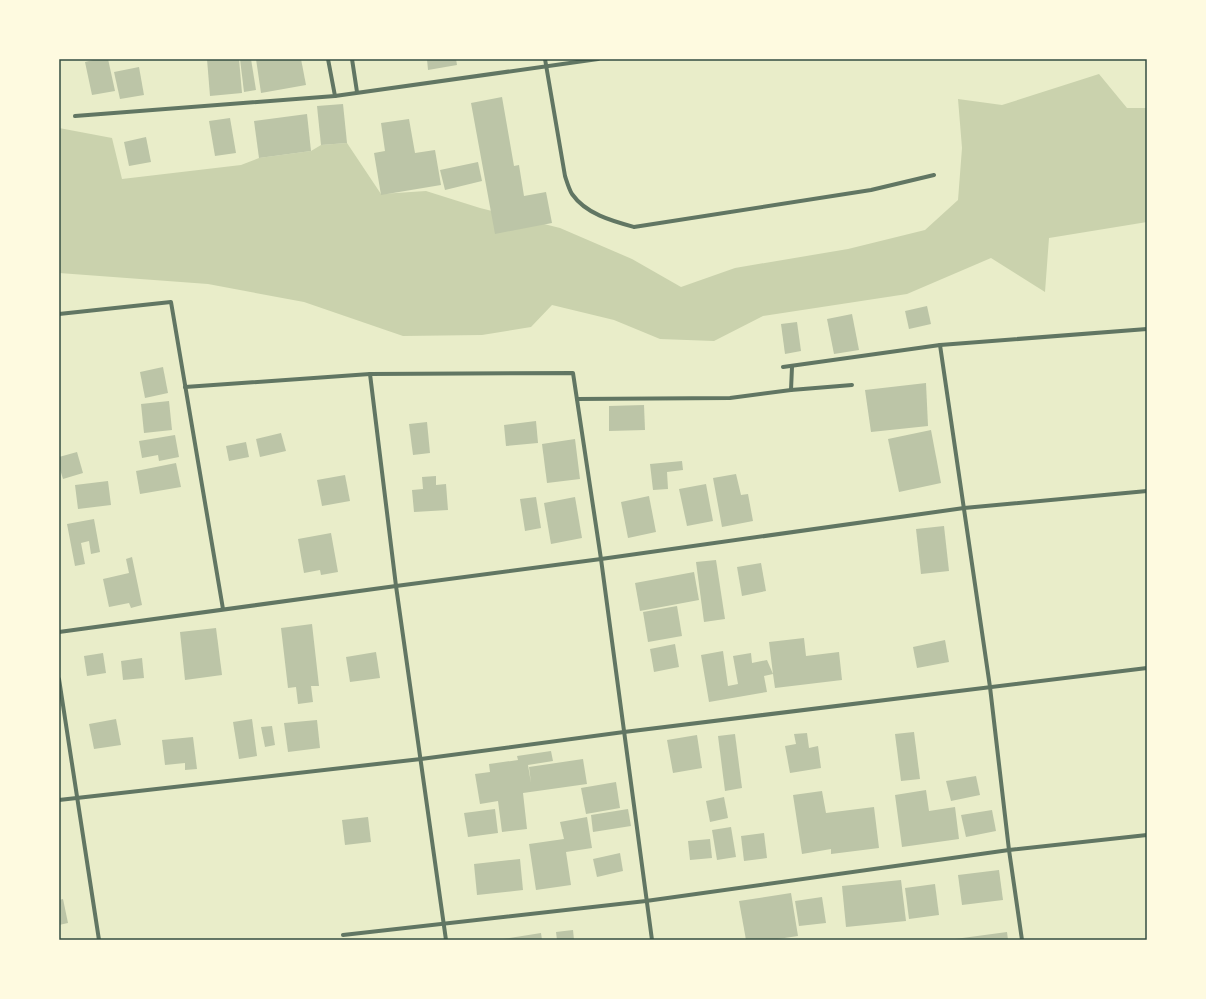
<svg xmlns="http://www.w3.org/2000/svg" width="1206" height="999" font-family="'Source Sans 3',sans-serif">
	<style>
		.green { fill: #cad2ad }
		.building { fill: #bcc5a7 }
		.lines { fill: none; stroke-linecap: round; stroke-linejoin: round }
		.minor { stroke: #617663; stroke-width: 4 }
		.neatline { fill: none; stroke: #344e41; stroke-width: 1.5 }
	</style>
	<rect width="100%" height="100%" fill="#e9edc9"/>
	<!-- green -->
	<path class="green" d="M 1099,74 L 1127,108 L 1147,108 L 1147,222 L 1049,238 L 1045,292 L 991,258 L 907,294 L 763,316 L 714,341 L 660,339 L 614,320 L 552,305 L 531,327 L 482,335 L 403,336 L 304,302 L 208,284 L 59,273 L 59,128 L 112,138 L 122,179 L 241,165 L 259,158 L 311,151 L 321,145 L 347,143 L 381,194 L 426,191 L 480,208 L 560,228 L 632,259 L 681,287 L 735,268 L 848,249 L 925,230 L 958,200 L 962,148 L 958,99 L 1002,105 Z"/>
	<!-- building -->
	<g class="building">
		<path d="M 97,59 L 108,59 L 115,91 L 92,95 L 85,62 Z"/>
		<path d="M 207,59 L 239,59 L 242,93 L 210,96 Z"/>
		<path d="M 240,59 L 251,59 L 256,90 L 244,92 Z"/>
		<path d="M 256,59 L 301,59 L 306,85 L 261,93 Z"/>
		<path d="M 427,59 L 456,59 L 457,65 L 428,70 Z"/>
		<path d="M 139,67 L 144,95 L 120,99 L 114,72 Z"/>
		<path d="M 502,97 L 514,166 L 519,165 L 524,196 L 546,192 L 552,223 L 495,234 L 471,103 Z"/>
		<path d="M 343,104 L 347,143 L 321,145 L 317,106 Z"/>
		<path d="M 307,114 L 311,151 L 259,158 L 254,121 Z"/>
		<path d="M 230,118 L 236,153 L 215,156 L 209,121 Z"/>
		<path d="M 409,119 L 415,153 L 435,150 L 441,185 L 381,195 L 374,153 L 385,151 L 381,123 Z"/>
		<path d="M 146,137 L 151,162 L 129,166 L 124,142 Z"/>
		<path d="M 478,162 L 482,181 L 445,190 L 440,170 Z"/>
		<path d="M 927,306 L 931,324 L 909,329 L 905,311 Z"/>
		<path d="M 852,314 L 859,350 L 834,354 L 827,319 Z"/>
		<path d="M 797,322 L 801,351 L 785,354 L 781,324 Z"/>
		<path d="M 163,367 L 168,393 L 145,398 L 140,372 Z"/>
		<path d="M 926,383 L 928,426 L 871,432 L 865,390 Z"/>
		<path d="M 169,401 L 172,430 L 144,433 L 141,404 Z"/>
		<path d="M 644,405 L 645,430 L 609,431 L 609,406 Z"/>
		<path d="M 536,421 L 538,443 L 506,446 L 504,425 Z"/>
		<path d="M 427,422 L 430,453 L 413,455 L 409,424 Z"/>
		<path d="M 931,430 L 941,483 L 899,492 L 888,439 Z"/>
		<path d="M 281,433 L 286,451 L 260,457 L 256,439 Z"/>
		<path d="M 175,435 L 179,457 L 159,461 L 158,455 L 142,458 L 139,441 Z"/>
		<path d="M 575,439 L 580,479 L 547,483 L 542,444 Z"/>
		<path d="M 246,442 L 249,457 L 229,461 L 226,446 Z"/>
		<path d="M 77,452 L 83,473 L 63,479 L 59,466 L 59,457 Z"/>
		<path d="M 682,461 L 683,470 L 667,472 L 668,489 L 653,490 L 650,464 Z"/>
		<path d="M 176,463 L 181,487 L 140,494 L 136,471 Z"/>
		<path d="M 736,474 L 741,495 L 748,494 L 753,521 L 722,527 L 713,478 Z"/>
		<path d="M 345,475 L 350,501 L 322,506 L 317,480 Z"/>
		<path d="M 436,476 L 436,485 L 446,484 L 448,510 L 414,512 L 412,490 L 423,489 L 422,477 Z"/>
		<path d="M 108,481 L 111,505 L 78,509 L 75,485 Z"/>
		<path d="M 706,484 L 713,521 L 687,526 L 679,489 Z"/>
		<path d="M 649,496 L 656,532 L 628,538 L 621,502 Z"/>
		<path d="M 536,497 L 541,528 L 525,531 L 520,499 Z"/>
		<path d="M 575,497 L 582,538 L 551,544 L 544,503 Z"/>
		<path d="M 94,519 L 100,552 L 91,554 L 89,541 L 81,543 L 85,564 L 75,566 L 67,524 Z"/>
		<path d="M 944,526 L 949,571 L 921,574 L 916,529 Z"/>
		<path d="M 331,533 L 338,572 L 321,575 L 320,570 L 304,573 L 298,539 Z"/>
		<path d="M 132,557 L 142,605 L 131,608 L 129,603 L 109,607 L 103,579 L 129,573 L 126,559 Z"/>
		<path d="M 716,560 L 725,619 L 704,622 L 696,562 Z"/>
		<path d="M 761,563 L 766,591 L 742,596 L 737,567 Z"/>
		<path d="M 694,572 L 699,600 L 640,611 L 635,583 Z"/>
		<path d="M 677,606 L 682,636 L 648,642 L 643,612 Z"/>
		<path d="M 312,624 L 319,686 L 311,686 L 313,702 L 298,704 L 296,687 L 288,688 L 281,628 Z"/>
		<path d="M 216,628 L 222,675 L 185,680 L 180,632 Z"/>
		<path d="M 804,638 L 806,656 L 839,652 L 842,680 L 775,688 L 773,674 L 764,676 L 767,692 L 709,702 L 701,655 L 723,651 L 728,686 L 738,684 L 733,656 L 751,653 L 752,663 L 767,660 L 773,674 L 769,642 Z"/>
		<path d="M 945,640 L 949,662 L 917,668 L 913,647 Z"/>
		<path d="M 675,644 L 679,667 L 654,672 L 650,649 Z"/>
		<path d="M 376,652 L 380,678 L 350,682 L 346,657 Z"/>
		<path d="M 103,653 L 106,673 L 87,676 L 84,656 Z"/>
		<path d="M 142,658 L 144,678 L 123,680 L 121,661 Z"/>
		<path d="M 116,719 L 121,745 L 94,749 L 89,724 Z"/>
		<path d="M 252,719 L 257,756 L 239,759 L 233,722 Z"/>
		<path d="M 317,720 L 320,748 L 288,752 L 284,723 Z"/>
		<path d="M 272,726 L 275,745 L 265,747 L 261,727 Z"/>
		<path d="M 914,732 L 920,779 L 901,781 L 895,734 Z"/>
		<path d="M 807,733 L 809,748 L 818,746 L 821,768 L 790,773 L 785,746 L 796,744 L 794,734 Z"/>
		<path d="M 735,734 L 742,788 L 725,791 L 718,736 Z"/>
		<path d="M 697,735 L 702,768 L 673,773 L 667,740 Z"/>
		<path d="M 193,737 L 197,769 L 185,770 L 185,763 L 165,765 L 162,740 Z"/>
		<path d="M 551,751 L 553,761 L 528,765 L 531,783 L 529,767 L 583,759 L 587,784 L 523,793 L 527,829 L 502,832 L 498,801 L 480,804 L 475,774 L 490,772 L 489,764 L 518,760 L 517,756 Z"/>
		<path d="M 976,776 L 980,795 L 951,801 L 946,781 Z"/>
		<path d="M 616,782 L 620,808 L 586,814 L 581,788 Z"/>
		<path d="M 926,790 L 929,811 L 955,807 L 959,839 L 902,847 L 895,795 Z"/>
		<path d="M 822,791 L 826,813 L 874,807 L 879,848 L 831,854 L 831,849 L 802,854 L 793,795 Z"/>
		<path d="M 724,797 L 728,818 L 710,822 L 706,801 Z"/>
		<path d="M 495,809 L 498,833 L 468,837 L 464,813 Z"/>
		<path d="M 628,809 L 631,826 L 593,832 L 591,815 Z"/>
		<path d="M 992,810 L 996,831 L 966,837 L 961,815 Z"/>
		<path d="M 368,817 L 371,842 L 345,845 L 342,820 Z"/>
		<path d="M 587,817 L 592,848 L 566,852 L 571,885 L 536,890 L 529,844 L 564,839 L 560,822 Z"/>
		<path d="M 731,827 L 736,857 L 717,860 L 712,830 Z"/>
		<path d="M 764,833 L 767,858 L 744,861 L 741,836 Z"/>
		<path d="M 710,839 L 712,858 L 690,860 L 688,841 Z"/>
		<path d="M 620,853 L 623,871 L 597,877 L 593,859 Z"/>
		<path d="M 520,859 L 523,890 L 477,895 L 474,864 Z"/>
		<path d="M 999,870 L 1003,900 L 962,905 L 958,875 Z"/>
		<path d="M 901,880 L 906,921 L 846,927 L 842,886 Z"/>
		<path d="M 935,884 L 939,915 L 909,919 L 905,888 Z"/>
		<path d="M 791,893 L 798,936 L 771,940 L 746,940 L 739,901 Z"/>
		<path d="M 822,897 L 826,923 L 799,926 L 795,901 Z"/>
		<path d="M 63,899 L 68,923 L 59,925 L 59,900 Z"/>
		<path d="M 573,930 L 574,940 L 557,940 L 556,932 Z"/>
		<path d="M 1007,932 L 1008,940 L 955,940 L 955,939 Z"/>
		<path d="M 541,933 L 542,940 L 503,940 L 503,939 Z"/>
	</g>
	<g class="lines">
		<!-- minor -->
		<g class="minor">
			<path d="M 328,59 L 335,96"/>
			<path d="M 352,59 L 357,92"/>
			<path d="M 545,59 L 565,176 C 567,182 569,189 572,194 C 586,214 612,221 634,227 L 871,190 L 934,175"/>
			<path d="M 75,116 L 335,96 L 598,59"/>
			<path d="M 59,314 L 171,302 L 223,609"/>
			<path d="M 940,345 L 990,687 L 1009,850 L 1022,940"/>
			<path d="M 783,367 L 940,345 L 1147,329"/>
			<path d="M 370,374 L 396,586 L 446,940"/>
			<path d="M 185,387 L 370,374 L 573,373 L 601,559 L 652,940"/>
			<path d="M 791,390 L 852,385"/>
			<path d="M 577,399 L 730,398 L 791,390 L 792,367"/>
			<path d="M 59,632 L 396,586 L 601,559 L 964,508 L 1147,491"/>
			<path d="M 59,679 L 99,940"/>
			<path d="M 59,800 L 421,759 L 624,732 L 1147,668"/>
			<path d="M 343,935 L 646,901 L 1009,850 L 1147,835"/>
		</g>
	</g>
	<!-- border -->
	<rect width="1206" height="999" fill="none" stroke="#fefae0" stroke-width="120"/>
	<rect x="60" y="60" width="1086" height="879" class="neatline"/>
</svg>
